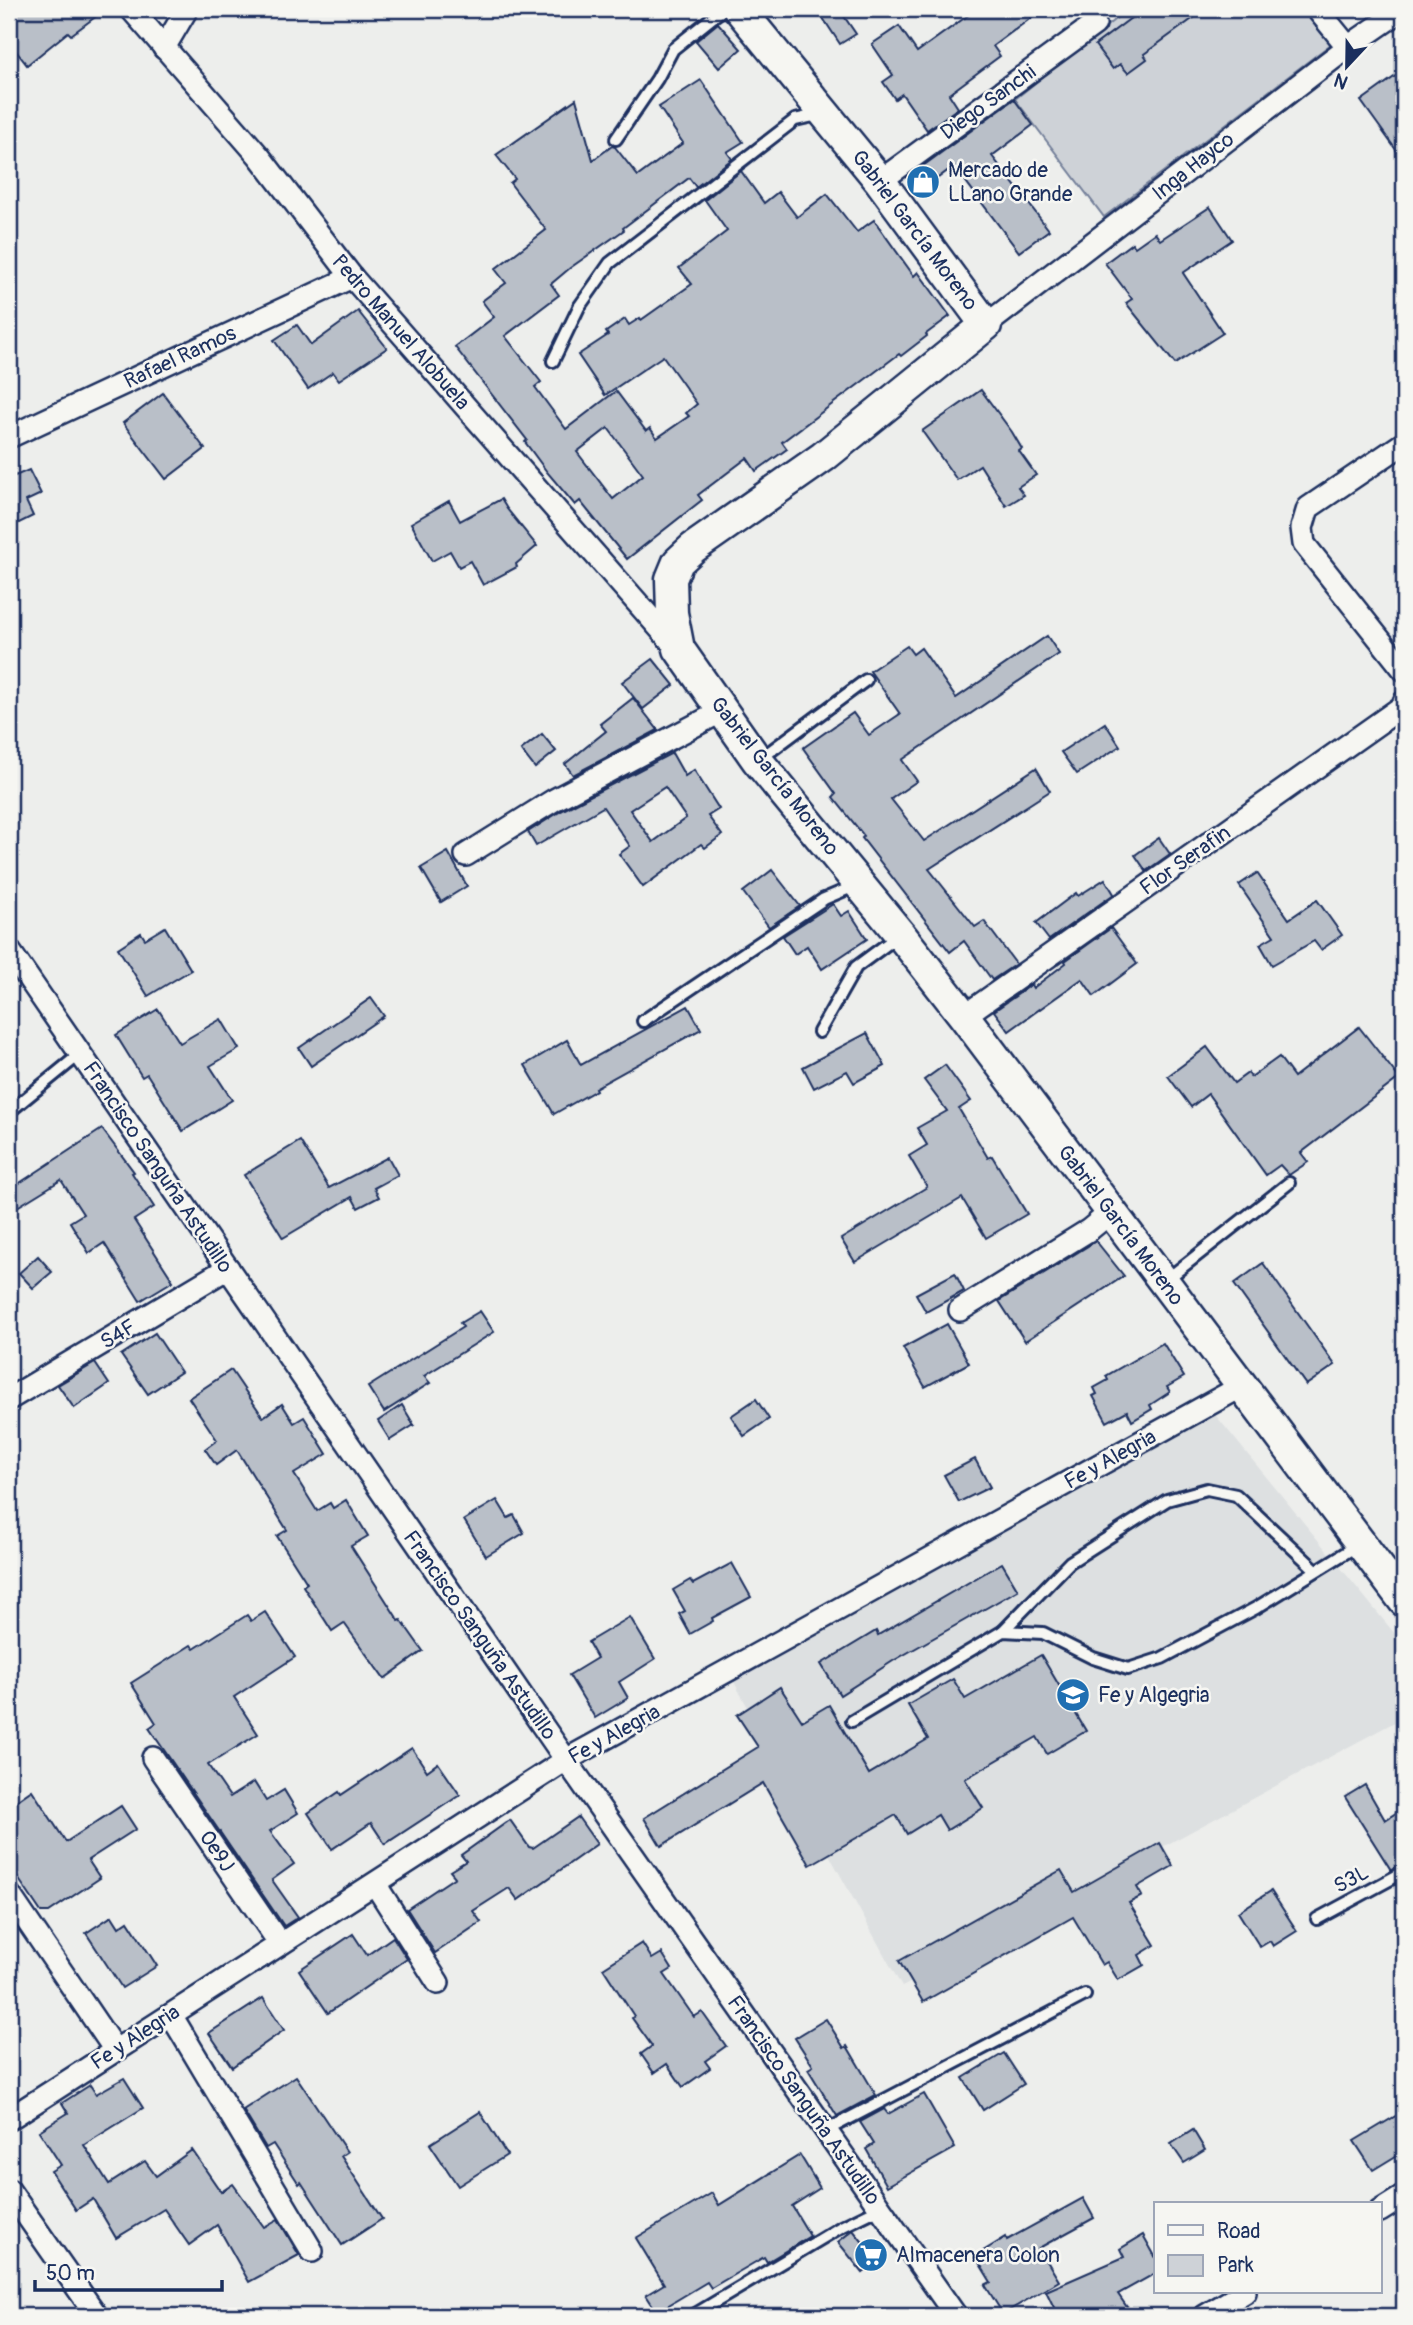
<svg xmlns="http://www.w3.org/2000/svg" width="1413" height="2325" font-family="Pangolin,sans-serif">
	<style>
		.built { fill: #dde0e1 }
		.green { fill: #ced2d7; stroke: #74809a; stroke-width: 2 }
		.building { fill: #b9bfc8; stroke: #1b2f5e; stroke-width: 2; fill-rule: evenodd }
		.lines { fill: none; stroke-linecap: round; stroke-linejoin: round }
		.lane-casing { stroke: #1b2f5e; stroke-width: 16 }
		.street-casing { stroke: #1b2f5e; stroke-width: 26 }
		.secondary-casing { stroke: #1b2f5e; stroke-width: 35 }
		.lane { stroke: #f6f6f2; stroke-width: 10 }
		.street { stroke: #f6f6f2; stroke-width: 21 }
		.secondary { stroke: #f6f6f2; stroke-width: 30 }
		.labels { text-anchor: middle; stroke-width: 5; stroke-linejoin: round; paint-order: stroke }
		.street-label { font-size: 21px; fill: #1b2f5e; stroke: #f6f6f2 }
		.poi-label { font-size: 21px; fill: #1b2f5e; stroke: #f6f6f2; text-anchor: start }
	</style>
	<rect width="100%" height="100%" fill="#edeeec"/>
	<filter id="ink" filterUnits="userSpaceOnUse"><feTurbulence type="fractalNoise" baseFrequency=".0143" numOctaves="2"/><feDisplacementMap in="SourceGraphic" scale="14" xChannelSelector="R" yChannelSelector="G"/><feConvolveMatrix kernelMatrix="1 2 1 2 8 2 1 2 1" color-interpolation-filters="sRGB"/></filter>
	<g filter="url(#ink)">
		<!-- built -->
		<path class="built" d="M 1208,1406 L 1404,1645 L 1404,1717 L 902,1987 L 729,1673 Z"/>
		<!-- green -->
		<path class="green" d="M 1128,9 L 1302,9 L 1331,44 L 1104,217 L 1015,99 Z"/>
		<!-- building -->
		<g class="building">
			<path d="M 18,9 L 106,9 L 71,35 L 68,32 L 27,65 L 9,42 L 9,16 Z"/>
			<path d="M 817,9 L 839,9 L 856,34 L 840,44 Z"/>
			<path d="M 977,9 L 1043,9 L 993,46 L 1000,56 L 949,94 L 958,108 L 927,130 L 902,94 L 895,99 L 883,82 L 893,75 L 872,44 L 899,26 L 917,52 Z"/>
			<path d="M 1143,9 L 1206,9 L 1144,54 L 1147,59 L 1128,73 L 1120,64 L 1113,69 L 1095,45 Z"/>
			<path d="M 718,23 L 741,49 L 719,68 L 696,41 Z"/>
			<path d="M 1404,70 L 1404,161 L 1361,101 Z"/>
			<path d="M 701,80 L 743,142 L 727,152 L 732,159 L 696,187 L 689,178 L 623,228 L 624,230 L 570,268 L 551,284 L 559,295 L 505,336 L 541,382 L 535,387 L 566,429 L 616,391 L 646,431 L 650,428 L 657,438 L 689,416 L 686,413 L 697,404 L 663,356 L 605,395 L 578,355 L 608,335 L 606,332 L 625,319 L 629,325 L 640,318 L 641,320 L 692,284 L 679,268 L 727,231 L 705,200 L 741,171 L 764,203 L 778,192 L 797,217 L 827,194 L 857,232 L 874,220 L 914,276 L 918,272 L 950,316 L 926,334 L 927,336 L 901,356 L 899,354 L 782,442 L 787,449 L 756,471 L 747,458 L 698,495 L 702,500 L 627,559 L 580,501 L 575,505 L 547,472 L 525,442 L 527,440 L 455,347 L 494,317 L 482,301 L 506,283 L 495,269 L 546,230 L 510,183 L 515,179 L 496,155 L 576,99 L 593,160 L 612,146 L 615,147 L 638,176 L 683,143 L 659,107 ZM 608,428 L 643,475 L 613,499 L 577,452 Z"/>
			<path d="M 1014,99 L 1033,125 L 992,156 L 1049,230 L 1019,252 L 954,166 L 930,184 L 919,169 Z"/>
			<path d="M 1210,207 L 1232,240 L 1183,273 L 1223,333 L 1175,364 L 1126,303 L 1132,299 L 1105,263 L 1132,243 L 1135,247 L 1155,233 L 1160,240 Z"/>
			<path d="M 358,311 L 387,348 L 339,380 L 333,372 L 308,389 L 274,340 L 297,325 L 311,345 Z"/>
			<path d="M 981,390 L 1012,432 L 1022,449 L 1019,451 L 1036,475 L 1018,487 L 1024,495 L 1006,506 L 980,465 L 957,480 L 922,431 Z"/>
			<path d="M 163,393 L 205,449 L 166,479 L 123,423 Z"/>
			<path d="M 9,463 L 15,476 L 29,470 L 41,494 L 26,501 L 33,516 L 9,528 Z"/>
			<path d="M 501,499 L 507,509 L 537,546 L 516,564 L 517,567 L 483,585 L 470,561 L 459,567 L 450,551 L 432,561 L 411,523 L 449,501 L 460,521 Z"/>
			<path d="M 1047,636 L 1059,654 L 902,760 L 917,781 L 891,799 L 924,841 L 1036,768 L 1050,791 L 929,869 L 975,927 L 984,921 L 1016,964 L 992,980 L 964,941 L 950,952 L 862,838 L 864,836 L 833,797 L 836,794 L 803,748 L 853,713 L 869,735 L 900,714 L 870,671 L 907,646 L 913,654 L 921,648 L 956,698 Z"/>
			<path d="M 653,659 L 674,685 L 643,709 L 622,682 Z"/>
			<path d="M 633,698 L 658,730 L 573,775 L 565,764 L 606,731 L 600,724 Z"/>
			<path d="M 1105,723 L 1120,746 L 1077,774 L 1061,752 Z"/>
			<path d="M 542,734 L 556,751 L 535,768 L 521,750 Z"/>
			<path d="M 672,753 L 685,776 L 694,770 L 719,809 L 708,816 L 722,835 L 705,848 L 701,844 L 643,887 L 619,854 L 630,846 L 603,807 L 536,846 L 528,832 L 561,811 ZM 665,787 L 686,818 L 653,842 L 630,810 Z"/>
			<path d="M 1159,838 L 1170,854 L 1146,871 L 1135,855 Z"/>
			<path d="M 448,852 L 467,886 L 441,902 L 421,868 Z"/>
			<path d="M 772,870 L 800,906 L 769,927 L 743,892 Z"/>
			<path d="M 1257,873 L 1289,919 L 1317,900 L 1342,935 L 1321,950 L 1314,941 L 1272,965 L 1260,944 L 1274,936 L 1239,885 Z"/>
			<path d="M 1105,879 L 1114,894 L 1049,940 L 1036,923 L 1076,893 L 1078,896 Z"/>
			<path d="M 833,904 L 841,916 L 849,911 L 867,939 L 822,969 L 807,946 L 795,954 L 783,936 Z"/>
			<path d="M 165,927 L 191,970 L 148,996 L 118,948 L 141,933 L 145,939 Z"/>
			<path d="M 1111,928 L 1137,964 L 1094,996 L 1082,979 L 1009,1031 L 994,1011 L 1031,985 L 1033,988 L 1066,963 L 1065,961 Z"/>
			<path d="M 371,998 L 384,1016 L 311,1066 L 299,1048 Z"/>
			<path d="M 688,1006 L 701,1029 L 595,1088 L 596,1090 L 554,1114 L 525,1065 L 567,1040 L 581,1065 Z"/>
			<path d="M 158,1009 L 180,1043 L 221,1019 L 239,1049 L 210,1066 L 232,1100 L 183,1131 L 147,1074 L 142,1077 L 116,1035 Z"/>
			<path d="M 1359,1027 L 1399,1078 L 1301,1153 L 1308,1162 L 1289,1175 L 1280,1165 L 1266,1175 L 1208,1094 L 1191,1107 L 1168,1076 L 1207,1047 L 1234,1083 L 1248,1073 L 1251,1077 L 1279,1057 L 1294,1077 Z"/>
			<path d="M 867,1033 L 885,1066 L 854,1083 L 847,1071 L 814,1088 L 803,1067 Z"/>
			<path d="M 945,1065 L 971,1101 L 959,1109 L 988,1158 L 992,1156 L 1027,1214 L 986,1238 L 962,1198 L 855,1262 L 841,1239 L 927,1187 L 909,1156 L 927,1145 L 917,1128 L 947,1111 L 924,1080 Z"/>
			<path d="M 102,1129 L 134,1172 L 132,1173 L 154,1207 L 134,1220 L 173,1281 L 140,1301 L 104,1243 L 89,1253 L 70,1222 L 83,1214 L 61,1180 L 9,1212 L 9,1190 Z"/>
			<path d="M 300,1141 L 329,1188 L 388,1157 L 398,1175 L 374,1188 L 379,1197 L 358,1208 L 352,1197 L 283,1238 L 244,1175 Z"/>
			<path d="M 1096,1241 L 1124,1276 L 1025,1341 L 999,1301 Z"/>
			<path d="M 38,1256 L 52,1272 L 33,1288 L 19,1273 Z"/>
			<path d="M 1263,1263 L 1335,1365 L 1306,1385 L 1234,1284 Z"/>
			<path d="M 955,1273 L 964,1291 L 926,1312 L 916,1294 Z"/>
			<path d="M 480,1311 L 494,1332 L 424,1376 L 430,1383 L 384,1412 L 368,1387 L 463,1327 L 460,1323 Z"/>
			<path d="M 947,1324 L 969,1363 L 925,1387 L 903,1348 Z"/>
			<path d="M 155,1333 L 181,1372 L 148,1394 L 121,1355 Z"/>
			<path d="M 1163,1343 L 1184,1377 L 1167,1387 L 1170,1392 L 1150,1405 L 1152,1409 L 1132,1421 L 1127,1411 L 1107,1422 L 1093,1396 L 1097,1394 L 1094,1388 L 1108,1380 L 1106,1376 Z"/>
			<path d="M 95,1363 L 109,1384 L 74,1408 L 58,1385 Z"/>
			<path d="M 231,1370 L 263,1417 L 282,1404 L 294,1423 L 304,1417 L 327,1454 L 294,1474 L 317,1511 L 330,1503 L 333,1508 L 346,1500 L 368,1536 L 351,1546 L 399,1621 L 401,1620 L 423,1651 L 384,1679 L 344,1623 L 332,1631 L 303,1586 L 307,1583 L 277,1536 L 287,1530 L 237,1450 L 216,1465 L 205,1449 L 217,1440 L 189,1398 Z"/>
			<path d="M 756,1399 L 769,1419 L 744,1436 L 731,1416 Z"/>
			<path d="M 402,1405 L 414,1425 L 390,1440 L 378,1421 Z"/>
			<path d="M 975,1459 L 990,1487 L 959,1502 L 944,1475 Z"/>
			<path d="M 497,1500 L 508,1518 L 514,1515 L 524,1533 L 486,1556 L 464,1520 Z"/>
			<path d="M 732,1563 L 751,1597 L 712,1618 L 713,1621 L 690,1634 L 679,1614 L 685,1611 L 673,1590 L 690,1580 L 693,1584 Z"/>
			<path d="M 1002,1563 L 1018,1590 L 893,1661 L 840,1695 L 821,1664 L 876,1631 L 878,1635 Z"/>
			<path d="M 265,1612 L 295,1657 L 234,1697 L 258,1734 L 208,1765 L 230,1797 L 254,1782 L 266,1801 L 284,1790 L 298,1813 L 270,1831 L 294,1864 L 272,1880 L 298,1917 L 284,1926 L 149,1728 L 156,1723 L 131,1683 L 191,1645 L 194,1649 L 247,1615 L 251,1621 Z"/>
			<path d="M 630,1617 L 655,1659 L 619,1682 L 628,1698 L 595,1718 L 569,1675 L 597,1658 L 588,1642 Z"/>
			<path d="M 1041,1655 L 1086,1731 L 1047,1754 L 1037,1737 L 965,1779 L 983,1808 L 947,1830 L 938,1815 L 907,1834 L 896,1815 L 810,1865 L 763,1783 L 661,1846 L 644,1818 L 758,1747 L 737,1715 L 780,1687 L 802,1721 L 829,1705 L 869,1774 L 928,1739 L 908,1705 L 953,1679 L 965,1699 Z"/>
			<path d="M 412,1748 L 427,1771 L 438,1763 L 460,1795 L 385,1844 L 371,1823 L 332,1849 L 308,1813 L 339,1792 L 341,1795 Z"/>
			<path d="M 1365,1785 L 1385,1820 L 1396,1813 L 1404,1826 L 1404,1861 L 1391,1870 L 1345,1797 Z"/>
			<path d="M 32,1790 L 66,1842 L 121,1806 L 136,1829 L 88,1860 L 100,1878 L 49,1912 L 41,1912 L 16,1875 L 9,1879 L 9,1806 Z"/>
			<path d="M 578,1817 L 597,1844 L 518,1900 L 509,1888 L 473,1911 L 481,1922 L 435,1953 L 407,1909 L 455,1877 L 450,1871 L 466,1861 L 461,1855 L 510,1820 L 529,1847 L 533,1848 Z"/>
			<path d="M 1160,1843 L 1173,1866 L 1137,1887 L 1142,1896 L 1129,1903 L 1155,1945 L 1139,1955 L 1144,1965 L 1118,1980 L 1107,1962 L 1102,1965 L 1073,1917 L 923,2002 L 899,1961 L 1061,1870 L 1074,1892 Z"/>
			<path d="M 1271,1891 L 1297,1931 L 1273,1946 L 1270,1941 L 1260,1947 L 1238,1912 Z"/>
			<path d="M 112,1916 L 119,1927 L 128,1921 L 157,1966 L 122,1988 L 86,1933 Z"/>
			<path d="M 353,1934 L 367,1955 L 393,1937 L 407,1959 L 328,2013 L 299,1970 Z"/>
			<path d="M 642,1943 L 652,1959 L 662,1953 L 672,1969 L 664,1974 L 694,2017 L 702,2012 L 726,2046 L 705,2061 L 710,2068 L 683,2087 L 667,2064 L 654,2073 L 641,2054 L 652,2046 L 632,2018 L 634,2016 L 603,1968 Z"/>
			<path d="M 263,1998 L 284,2030 L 232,2067 L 209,2033 Z"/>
			<path d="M 826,2019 L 844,2048 L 847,2046 L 876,2095 L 837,2116 L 808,2069 L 813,2066 L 795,2038 Z"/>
			<path d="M 1004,2053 L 1024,2084 L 983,2110 L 963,2078 Z"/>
			<path d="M 296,2076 L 347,2152 L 341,2156 L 382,2219 L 342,2245 L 301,2182 L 299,2184 L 273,2144 L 266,2148 L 243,2110 Z"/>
			<path d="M 124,2078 L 143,2108 L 84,2145 L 109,2184 L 145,2161 L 156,2176 L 192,2150 L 221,2192 L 233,2184 L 264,2227 L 278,2219 L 299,2255 L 249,2282 L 217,2225 L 189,2245 L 164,2209 L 116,2238 L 93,2199 L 76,2210 L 51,2171 L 61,2165 L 39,2131 L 68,2113 L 62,2103 L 90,2085 L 96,2094 Z"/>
			<path d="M 924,2094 L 955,2148 L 887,2186 L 866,2149 L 874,2144 L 860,2122 L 884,2109 L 888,2114 Z"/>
			<path d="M 1404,2111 L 1404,2151 L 1373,2170 L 1354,2141 Z"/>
			<path d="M 480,2112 L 507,2155 L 458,2186 L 430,2144 Z"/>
			<path d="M 1193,2130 L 1205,2150 L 1184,2163 L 1171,2144 Z"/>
			<path d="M 800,2155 L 820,2188 L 792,2206 L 810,2236 L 767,2262 L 764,2257 L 711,2288 L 707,2282 L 657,2312 L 646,2295 L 664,2284 L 636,2238 L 712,2193 L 719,2205 Z"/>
			<path d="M 1083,2198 L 1094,2218 L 1039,2248 L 1059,2281 L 1003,2314 L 985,2285 L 991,2282 L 975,2256 L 1006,2237 L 1007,2240 Z"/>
			<path d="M 853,2230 L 878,2261 L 863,2273 L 838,2242 Z"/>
			<path d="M 1143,2235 L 1156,2258 L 1156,2273 L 1118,2294 L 1133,2316 L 1058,2316 L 1046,2291 L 1124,2257 L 1120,2249 Z"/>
		</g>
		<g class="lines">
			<!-- lane casing -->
			<g class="lane-casing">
				<g id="lane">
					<path d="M 616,139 L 657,79 L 673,49 L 723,9"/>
					<path d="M 553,361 L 579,307 L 610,263 L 795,120 L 822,114"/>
					<path d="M 760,759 L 866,680"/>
					<path d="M 643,1021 L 824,899 L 857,885"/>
					<path d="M 819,1032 L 856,967 L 898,936"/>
					<path d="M 9,1112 L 80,1054"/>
					<path d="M 1166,1280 L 1289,1183"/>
					<path d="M 1003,1631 L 1070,1562 L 1167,1500 L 1207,1489 L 1236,1495 L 1316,1570"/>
					<path d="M 852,1721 L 1003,1631 L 1043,1633 L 1093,1658 L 1128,1669 L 1162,1658 L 1256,1608 L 1358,1545"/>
					<path d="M 1317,1919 L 1404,1872"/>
					<path d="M 825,2131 L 1085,1995"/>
					<path d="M 692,2316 L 841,2227 L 880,2208"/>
				</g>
			</g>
			<!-- street casing -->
			<g class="street-casing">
				<g id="street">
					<path d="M 131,9 L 259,156 L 352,277 L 677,648"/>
					<path d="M 1317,9 L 1348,47"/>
					<path d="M 164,48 L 187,9"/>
					<path d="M 880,181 L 1095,24"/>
					<path d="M 986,325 L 1348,47 L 1403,9"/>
					<path d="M 9,437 L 352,277"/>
					<path d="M 1404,443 L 1308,508 L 1302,528 L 1304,544 L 1404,670"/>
					<path d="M 466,855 L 554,800 L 724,710"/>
					<path d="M 9,950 L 566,1760 L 956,2316"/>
					<path d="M 964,1016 L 1403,706 L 1404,702"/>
					<path d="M 960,1310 L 1089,1230 L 1111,1212"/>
					<path d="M 9,1399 L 228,1268"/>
					<path d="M 153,1758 L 280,1944"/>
					<path d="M 375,1884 L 438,1983"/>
					<path d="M 9,1894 L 115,2050"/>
					<path d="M 171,2015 L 312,2251"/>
					<path d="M 9,2119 L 566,1760 L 1242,1386"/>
					<path d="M 9,2190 L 97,2316"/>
					<path d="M 1380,2211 L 1404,2196"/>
					<path d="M 1205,2316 L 1245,2292"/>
				</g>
			</g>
			<!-- secondary casing -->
			<g class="secondary-casing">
				<path id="secondary" d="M 739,9 L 880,181 L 986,325 L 823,457 L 693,548 L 678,562 L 671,579 L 672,613 L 679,649 L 757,760 L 900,934 L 964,1016 L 1404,1601"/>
			</g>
			<!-- lane -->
			<use href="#lane" class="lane"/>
			<!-- street -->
			<use href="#street" class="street"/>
			<!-- secondary -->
			<use href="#secondary" class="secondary"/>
		</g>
	</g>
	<!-- icons -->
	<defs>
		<g id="shop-disc" transform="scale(1.75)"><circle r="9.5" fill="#1f6fb2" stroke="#f6f6f2"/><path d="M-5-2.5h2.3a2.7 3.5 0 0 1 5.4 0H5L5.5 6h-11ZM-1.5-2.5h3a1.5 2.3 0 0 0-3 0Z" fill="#fff"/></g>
		<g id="school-disc" transform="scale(1.75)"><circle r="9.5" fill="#1f6fb2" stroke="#f6f6f2"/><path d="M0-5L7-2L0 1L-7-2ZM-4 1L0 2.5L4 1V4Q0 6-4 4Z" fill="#fff"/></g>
		<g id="supermarket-disc" transform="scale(1.75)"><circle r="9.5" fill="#1f6fb2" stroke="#f6f6f2"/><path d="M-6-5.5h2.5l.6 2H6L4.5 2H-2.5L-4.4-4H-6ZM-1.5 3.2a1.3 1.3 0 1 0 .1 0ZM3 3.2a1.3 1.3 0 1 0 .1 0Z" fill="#fff"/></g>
	</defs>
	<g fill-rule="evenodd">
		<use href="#shop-disc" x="923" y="182"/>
		<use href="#school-disc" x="1073" y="1695"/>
		<use href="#supermarket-disc" x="871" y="2255"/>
	</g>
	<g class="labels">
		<!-- street labels -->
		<g class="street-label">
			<text transform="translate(988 102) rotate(-36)" y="7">Diego Sanchi</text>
			<text transform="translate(1193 166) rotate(-38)" y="7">Inga Hayco</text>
			<text transform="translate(915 230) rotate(53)" y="7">Gabriel García Moreno</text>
			<text transform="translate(401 332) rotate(49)" y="7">Pedro Manuel Alobuela</text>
			<text transform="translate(180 357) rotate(-25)" y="7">Rafael Ramos</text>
			<text transform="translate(775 776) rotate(52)" y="7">Gabriel García Moreno</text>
			<text transform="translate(1185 860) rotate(-35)" y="7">Flor Serafin</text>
			<text transform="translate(158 1167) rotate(56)" y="7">Francisco Sanguña Astudillo</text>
			<text transform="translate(1121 1225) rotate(53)" y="7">Gabriel García Moreno</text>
			<text transform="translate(118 1334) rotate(-31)" y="7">S4F</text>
			<text transform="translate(1110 1459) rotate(-29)" y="7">Fe y Alegria</text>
			<text transform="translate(480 1635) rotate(55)" y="7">Francisco Sanguña Astudillo</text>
			<text transform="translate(614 1734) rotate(-29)" y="7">Fe y Alegria</text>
			<text transform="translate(217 1851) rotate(56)" y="7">Oe9J</text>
			<text transform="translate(1351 1879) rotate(-28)" y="7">S3L</text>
			<text transform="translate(135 2037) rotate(-33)" y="7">Fe y Alegria</text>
			<text transform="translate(804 2100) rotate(55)" y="7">Francisco Sanguña Astudillo</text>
		</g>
		<!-- poi labels -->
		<g class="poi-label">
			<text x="948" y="177">Mercado de<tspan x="948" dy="24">LLano Grande</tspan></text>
			<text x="1098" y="1702">Fe y Algegria</text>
			<text x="896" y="2262">Almacenera Colon</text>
		</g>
	</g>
	<!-- margin -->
	<rect width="1413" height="2325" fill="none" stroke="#f6f6f2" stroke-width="35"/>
	<rect x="18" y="18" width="1378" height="2290" fill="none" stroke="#1b2f5e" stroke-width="2.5" filter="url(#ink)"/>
	<!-- legend -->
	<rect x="1154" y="2202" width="228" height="91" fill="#f6f6f2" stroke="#9ea6b7" stroke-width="2"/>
	<rect x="1168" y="2225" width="35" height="10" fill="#f6f6f2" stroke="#9ea6b7" stroke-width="2"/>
	<text x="1217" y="2238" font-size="21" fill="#1b2f5e">Road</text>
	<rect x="1168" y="2255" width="35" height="21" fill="#ced2d7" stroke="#9ea6b7" stroke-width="2"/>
	<text x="1217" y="2272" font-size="21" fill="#1b2f5e">Park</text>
	<!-- north arrow -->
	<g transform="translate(1347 66) rotate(202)" stroke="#f6f6f2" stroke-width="5" paint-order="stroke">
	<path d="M0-5L12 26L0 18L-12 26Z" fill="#1b2f5e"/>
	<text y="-10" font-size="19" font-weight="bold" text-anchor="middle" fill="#1b2f5e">N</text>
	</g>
	<!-- scale -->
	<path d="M35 2280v10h187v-10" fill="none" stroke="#1b2f5e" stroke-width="3.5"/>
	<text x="46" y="2280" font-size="21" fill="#1b2f5e" stroke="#f6f6f2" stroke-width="5" paint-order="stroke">50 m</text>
</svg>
